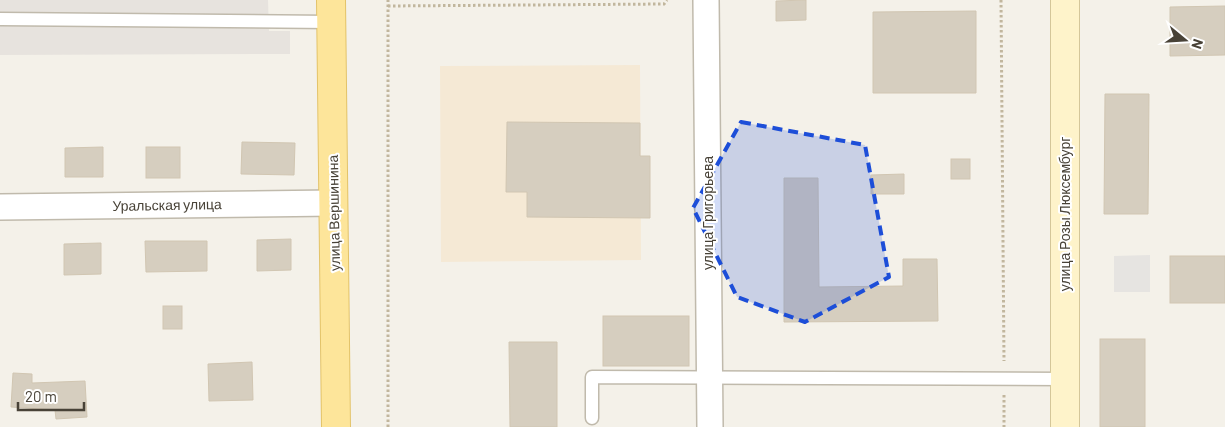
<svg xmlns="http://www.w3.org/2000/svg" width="1225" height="427" font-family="Barlow,sans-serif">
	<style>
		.commercial { fill: #f5e9d5 }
		.industrial { fill: #e7e3de }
		.parking { fill: #e6e4e1 }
		.building { fill: #d6cebf; stroke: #d1c6b2 }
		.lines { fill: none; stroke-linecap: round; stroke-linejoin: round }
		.lane-casing { stroke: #c0baac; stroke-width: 15 }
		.street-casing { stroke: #c0baac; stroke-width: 28 }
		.secondary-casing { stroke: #d4c699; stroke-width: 30 }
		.primary-casing { stroke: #e3c369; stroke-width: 30 }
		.path { stroke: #c1b69d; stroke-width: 3; stroke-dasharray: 2.5 2.5; stroke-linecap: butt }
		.lane { stroke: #fff; stroke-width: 12 }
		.street { stroke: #fff; stroke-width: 25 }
		.secondary { stroke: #fef3ca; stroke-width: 28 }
		.primary { stroke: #fde59a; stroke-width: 28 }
		.marked { fill: #1d4ed8; fill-opacity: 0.2; stroke: #1d4ed8; stroke-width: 4; stroke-dasharray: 10 6; stroke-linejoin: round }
		.labels { text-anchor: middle; stroke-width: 4; stroke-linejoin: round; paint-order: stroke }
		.street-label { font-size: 14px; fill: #484237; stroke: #fff }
	</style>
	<rect width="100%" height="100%" fill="#f4f1e9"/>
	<!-- commercial -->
	<path class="commercial" d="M 640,65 L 641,260 L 441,262 L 440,66 Z"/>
	<!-- industrial -->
	<path class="industrial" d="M 0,0 L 268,0 L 269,31 L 290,31 L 290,54 L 0,55 Z"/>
	<!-- parking -->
	<path class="parking" d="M 1150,255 L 1150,292 L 1114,292 L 1114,256 Z"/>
	<!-- building -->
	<g class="building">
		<path d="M 806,0 L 806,20 L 776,21 L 776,1 Z"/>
		<path d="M 1225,6 L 1225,55 L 1170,56 L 1170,7 Z"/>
		<path d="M 976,11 L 976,93 L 873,93 L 873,12 Z"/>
		<path d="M 1105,94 L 1149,94 L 1148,214 L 1104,214 Z"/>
		<path d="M 507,122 L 640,123 L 640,156 L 650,156 L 650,218 L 527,217 L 527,192 L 506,192 Z"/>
		<path d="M 242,142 L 295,143 L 294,175 L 241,174 Z"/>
		<path d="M 103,147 L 103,177 L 65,177 L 65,148 Z"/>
		<rect x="146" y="147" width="34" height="31"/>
		<rect x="951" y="159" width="19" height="20"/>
		<path d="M 904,174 L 904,194 L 871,194 L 871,175 Z"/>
		<path d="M 784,178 L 818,178 L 819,287 L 903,286 L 903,259 L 937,259 L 938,321 L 784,322 Z"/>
		<path d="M 291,239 L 291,270 L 257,271 L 257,240 Z"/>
		<path d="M 145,241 L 207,241 L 207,271 L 146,272 Z"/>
		<path d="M 101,243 L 101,274 L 64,275 L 64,244 Z"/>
		<rect x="1170" y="256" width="55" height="47"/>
		<rect x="163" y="306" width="19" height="23"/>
		<rect x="603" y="316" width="86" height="50"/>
		<rect x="1100" y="339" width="45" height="88"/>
		<path d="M 509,342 L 557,342 L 557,427 L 510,427 Z"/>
		<path d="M 252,362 L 253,400 L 209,401 L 208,364 Z"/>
		<path d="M 13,373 L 32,374 L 32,383 L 85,381 L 87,417 L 56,419 L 55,410 L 11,407 Z"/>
	</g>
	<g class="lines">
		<!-- lane casing -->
		<g class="lane-casing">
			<g id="lane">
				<path d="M 0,19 L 331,22"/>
				<path d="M 592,418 L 592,377 L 1065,379"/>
			</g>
		</g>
		<!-- street casing -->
		<g class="street-casing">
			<g id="street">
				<path d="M 706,0 L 710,427"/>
				<path d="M 0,207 L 334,203"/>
			</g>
		</g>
		<!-- secondary casing -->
		<g class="secondary-casing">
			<path id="secondary" d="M 1065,427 L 1065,0"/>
		</g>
		<!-- primary casing -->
		<g class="primary-casing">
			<path id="primary" d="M 331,0 L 336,427"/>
		</g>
		<!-- path -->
		<g class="path">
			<path d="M 1001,0 L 1004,361"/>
			<path d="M 388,6 L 664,4 L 667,0"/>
			<path d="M 1004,395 L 1004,427"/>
			<path d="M 388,427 L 388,0"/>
		</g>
		<!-- lane -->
		<use href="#lane" class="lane"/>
		<!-- street -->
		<use href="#street" class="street"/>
		<!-- secondary -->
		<use href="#secondary" class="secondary"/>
		<!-- primary -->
		<use href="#primary" class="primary"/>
	</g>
	<!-- marked area -->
	<path class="marked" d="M 741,122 L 865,145 L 889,277 L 805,322 L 737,297 L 693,208 Z"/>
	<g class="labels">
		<!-- street labels -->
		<g class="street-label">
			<text transform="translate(167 205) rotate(-1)" y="5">Уральская улица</text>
			<text transform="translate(334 213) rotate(-91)" y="5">улица Вершинина</text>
			<text transform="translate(708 213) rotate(-90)" y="5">улица Григорьева</text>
			<text transform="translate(1065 214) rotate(-90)" y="5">улица Розы Люксембург</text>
		</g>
	</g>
	<!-- north arrow -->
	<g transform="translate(1185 40) rotate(108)" stroke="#ffffff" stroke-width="4" paint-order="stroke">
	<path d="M0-4L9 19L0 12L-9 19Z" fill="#484237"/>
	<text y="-8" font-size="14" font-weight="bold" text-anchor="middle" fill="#484237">N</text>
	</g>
	<!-- scale -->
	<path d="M18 402v8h66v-8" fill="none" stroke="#484237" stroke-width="2.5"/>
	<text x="25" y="402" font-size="15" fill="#484237" stroke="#ffffff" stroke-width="4" paint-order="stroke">20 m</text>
</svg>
